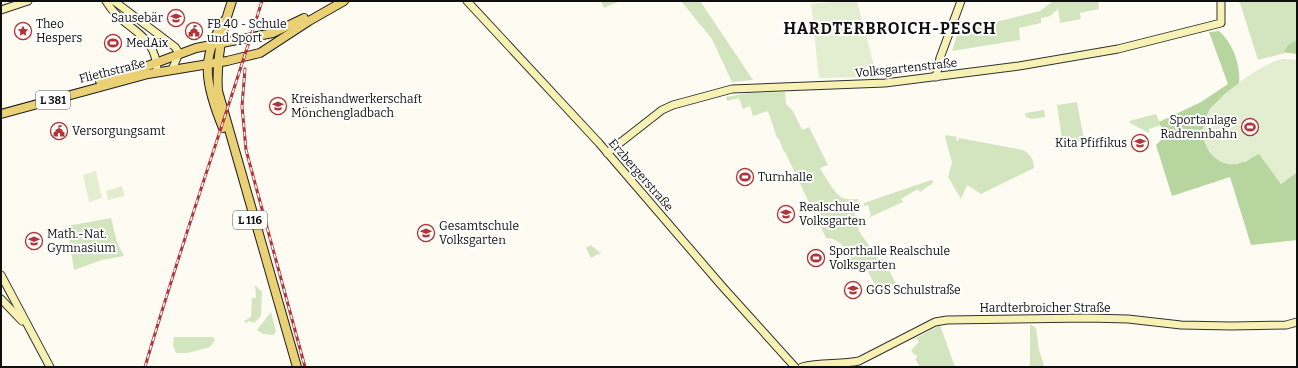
<svg xmlns="http://www.w3.org/2000/svg" width="1298" height="368" font-family="Bitter,serif">
	<style>
		.green { fill: #d2e5be }
		.forest { fill: #b6d59f }
		.pitch { fill: #e2eecf }
		.lines { fill: none; stroke-linecap: round; stroke-linejoin: round }
		.secondary-casing { stroke: #313131; stroke-width: 9 }
		.primary-casing { stroke: #202020; stroke-width: 10 }
		.secondary { stroke: #f7f1b3; stroke-width: 7 }
		.primary { stroke: #ebd175; stroke-width: 8 }
		.rail-casing { stroke: #b23437; stroke-width: 3 }
		.rail { stroke: #fff; stroke-width: 1.5; stroke-dasharray: 4.5; stroke-linecap: butt }
		.labels { text-anchor: middle; stroke-width: 4; stroke-linejoin: round; paint-order: stroke }
		.shield { fill: #fff; stroke: #575757; stroke-width: 1 }
		.shield-label { font-size: 11px; font-weight: bold; fill: #0f0f0f }
		.poi-label { font-size: 12px; fill: #0f0f0f; stroke: #fff; text-anchor: start }
		.street-label { font-size: 12px; fill: #0f0f0f; stroke: #fff }
		.district-label { font-size: 16px; font-weight: bold; letter-spacing: 1px; fill: #0f0f0f; stroke: #fff }
	</style>
	<rect width="100%" height="100%" fill="#fefcf2"/>
	<!-- green -->
	<g class="green">
		<path d="M 601,1 L 620,1 L 604,8 Z"/>
		<path d="M 681,1 L 700,1 L 753,80 L 732,82 L 712,39 Z"/>
		<path d="M 1053,1 L 1098,1 L 1099,9 L 1080,13 L 1081,19 L 1060,23 L 1058,9 L 1050,16 L 1041,18 L 1041,23 L 1019,28 L 1020,40 L 952,51 L 960,26 L 968,29 L 1040,11 Z"/>
		<path d="M 1236,1 L 1297,1 L 1297,52 L 1285,53 L 1258,60 L 1240,3 Z"/>
		<path d="M 785,92 L 786,104 L 793,111 L 802,130 L 809,127 L 828,165 L 820,168 C 824,175 836,196 843,198 C 848,200 854,199 859,199 L 853,207 L 859,231 L 879,260 L 883,259 L 898,287 L 881,296 L 865,266 L 850,261 C 844,248 842,239 826,238 L 785,152 L 784,152 L 779,139 L 777,138 L 768,111 L 753,116 L 750,106 L 743,109 L 739,98 L 727,101 L 726,97 L 748,93 Z"/>
		<path d="M 1077,102 L 1084,140 L 1063,146 L 1057,105 Z"/>
		<path d="M 1044,110 L 1045,117 L 1032,119 L 1026,117 L 1025,113 Z"/>
		<path d="M 1156,114 L 1161,125 L 1149,129 L 1149,133 L 1130,123 L 1129,121 Z"/>
		<path d="M 946,135 L 957,137 L 956,140 L 958,141 L 959,138 L 1023,150 C 1030,154 1034,159 1034,168 L 981,194 L 967,185 L 961,199 L 948,177 L 952,162 L 945,137 Z"/>
		<path d="M 931,180 L 933,181 L 933,183 L 920,192 L 918,189 L 901,199 L 903,202 L 868,218 L 871,215 L 868,205 L 864,206 L 864,203 Z"/>
		<path d="M 111,218 L 117,242 L 124,256 L 102,260 L 74,270 L 67,226 Z"/>
		<path d="M 591,245 L 599,252 L 602,252 L 591,258 L 586,248 Z"/>
		<path d="M 255,285 L 262,292 L 261,316 L 254,323 L 249,321 L 246,323 L 244,321 L 251,317 L 252,298 L 256,298 Z"/>
		<path d="M 271,312 L 276,331 L 274,335 L 263,334 L 257,330 Z"/>
		<path d="M 1030,324 L 1036,328 L 1039,350 L 1044,365 L 1042,367 L 1030,367 Z"/>
		<path d="M 940,325 L 955,367 L 920,367 L 915,359 L 917,358 L 916,354 L 914,355 L 911,350 L 919,342 L 916,338 Z"/>
		<path d="M 174,337 L 213,337 L 215,340 L 210,347 L 188,353 L 176,353 L 173,345 Z"/>
	</g>
	<!-- forest -->
	<g class="forest">
		<path d="M 1219,31 C 1233,43 1241,66 1239,84 L 1225,94 L 1210,109 L 1205,120 L 1203,133 L 1205,143 L 1210,153 L 1218,159 L 1245,162 L 1259,153 L 1281,184 L 1297,172 L 1297,240 L 1251,245 L 1230,177 L 1172,196 L 1156,145 L 1165,136 L 1159,122 L 1201,102 L 1228,84 L 1209,32 Z"/>
		<path d="M 1297,40 L 1297,54 L 1284,52 L 1288,45 Z"/>
	</g>
	<!-- pitch -->
	<g class="pitch">
		<path d="M 843,1 L 857,1 L 877,77 L 819,78 L 811,4 Z"/>
		<path d="M 1282,59 L 1297,60 L 1297,172 L 1281,184 L 1259,154 C 1252,157 1245,162 1237,164 C 1213,168 1198,140 1205,120 C 1212,99 1261,64 1282,59 Z"/>
		<path d="M 96,171 L 102,198 L 89,202 L 83,175 Z"/>
		<path d="M 122,186 L 125,196 L 108,200 L 106,191 Z"/>
	</g>
	<g class="lines">
		<!-- secondary casing -->
		<g class="secondary-casing">
			<g id="secondary">
				<path d="M 106,1 C 123,31 157,31 157,72"/>
				<path d="M 114,1 L 175,47 L 179,53 L 172,70"/>
				<path d="M 467,1 L 599,143 L 721,285 L 795,367"/>
				<path d="M 1,10 L 28,1"/>
				<path d="M 936,77 L 940,58 L 961,1"/>
				<path d="M 607,153 L 662,110 L 673,105 L 732,89 L 885,83 L 1019,66 L 1118,49 L 1221,23 L 1221,1"/>
				<path d="M 1,275 L 50,367"/>
				<path d="M 1,299 L 22,321"/>
				<path d="M 802,367 C 821,362 840,365 859,361 L 935,322 L 947,320 L 1088,318 L 1128,319 L 1181,325 L 1231,326 L 1286,325 L 1297,322"/>
			</g>
		</g>
		<!-- primary casing -->
		<g class="primary-casing">
			<g id="primary">
				<path d="M 232,1 C 222,29 216,60 218,91 L 297,367"/>
				<path d="M 100,81 L 142,68 L 196,48 L 273,33 L 304,18"/>
				<path d="M 1,114 L 148,74 L 227,61 L 260,53 L 309,21 L 344,1"/>
				<path d="M 223,128 C 207,89 198,58 225,20"/>
			</g>
		</g>
		<!-- secondary -->
		<use href="#secondary" class="secondary"/>
		<!-- primary -->
		<use href="#primary" class="primary"/>
		<!-- rail casing -->
		<g class="rail-casing">
			<g id="rail">
				<path d="M 245,69 L 242,106 L 246,150 L 305,367"/>
				<path d="M 145,367 C 181,244 224,123 262,1"/>
			</g>
		</g>
		<!-- rail -->
		<use href="#rail" class="rail"/>
	</g>
	<!-- icons -->
	<defs>
		<g id="school-ring" transform="scale(0.9)"><circle r="9.5" fill="#fff" stroke="#b23437" stroke-width="1.5"/><path d="M0-5L7-2L0 1L-7-2ZM-4 1L0 2.5L4 1V4Q0 6-4 4Z" fill="#b23437"/></g>
		<g id="sight-ring" transform="scale(0.9)"><circle r="9.5" fill="#fff" stroke="#b23437" stroke-width="1.5"/><path d="M0-6L1.8-2.2L6-1.7L2.9 1.2L3.7 5.4L0 3.3L-3.7 5.4L-2.9 1.2L-6-1.7L-1.8-2.2Z" fill="#b23437"/></g>
		<g id="civic-ring" transform="scale(0.9)"><circle r="9.5" fill="#fff" stroke="#b23437" stroke-width="1.5"/><path d="M-.6-6.5H3V-4.5H.6V-3L4-1V1h2V6H-6V1h2V-1L-.6-3ZM-1.2 2.5V6h2.4V2.5Z" fill="#b23437"/></g>
		<g id="stadium-ring" transform="scale(0.9)"><circle r="9.5" fill="#fff" stroke="#b23437" stroke-width="1.5"/><path d="M0-5a6.5 5 0 1 0 0 10a6.5 5 0 1 0 0-10ZM-3.5-1.8h7v3.6h-7Z" fill="#b23437"/></g>
	</defs>
	<g fill-rule="evenodd">
		<use href="#school-ring" x="176" y="18"/>
		<use href="#sight-ring" x="23" y="31"/>
		<use href="#civic-ring" x="194" y="31"/>
		<use href="#stadium-ring" x="113" y="43"/>
		<use href="#school-ring" x="278" y="106"/>
		<use href="#stadium-ring" x="1250" y="127"/>
		<use href="#civic-ring" x="59" y="131"/>
		<use href="#school-ring" x="1140" y="143"/>
		<use href="#stadium-ring" x="745" y="177"/>
		<use href="#school-ring" x="786" y="214"/>
		<use href="#school-ring" x="426" y="233"/>
		<use href="#school-ring" x="34" y="241"/>
		<use href="#stadium-ring" x="816" y="258"/>
		<use href="#school-ring" x="853" y="290"/>
	</g>
	<g class="labels">
		<!-- shield labels -->
		<g class="shield">
			<rect x="36" y="91" width="34" height="18" rx="3"/>
			<rect x="233" y="211" width="34" height="18" rx="3"/>
		</g>
		<g class="shield-label">
			<text x="53" y="104">L 381</text>
			<text x="250" y="224">L 116</text>
		</g>
		<!-- poi labels -->
		<g class="poi-label">
			<text x="163" y="22" text-anchor="end">Sausebär</text>
			<text x="36" y="28">Theo<tspan x="36" dy="14">Hespers</tspan></text>
			<text x="207" y="28">FB 40 - Schule<tspan x="207" dy="14">und Sport</tspan></text>
			<text x="126" y="47">MedAix</text>
			<text x="291" y="103">Kreishandwerkerschaft<tspan x="291" dy="14">Mönchengladbach</tspan></text>
			<text x="1237" y="124" text-anchor="end">Sportanlage<tspan x="1237" dy="14">Radrennbahn</tspan></text>
			<text x="72" y="135">Versorgungsamt</text>
			<text x="1127" y="147" text-anchor="end">Kita Pfiffikus</text>
			<text x="758" y="181">Turnhalle</text>
			<text x="799" y="211">Realschule<tspan x="799" dy="14">Volksgarten</tspan></text>
			<text x="439" y="230">Gesamtschule<tspan x="439" dy="14">Volksgarten</tspan></text>
			<text x="47" y="238">Math.-Nat.<tspan x="47" dy="14">Gymnasium</tspan></text>
			<text x="829" y="255">Sporthalle Realschule<tspan x="829" dy="14">Volksgarten</tspan></text>
			<text x="866" y="294">GGS Schulstraße</text>
		</g>
		<!-- street labels -->
		<g class="street-label">
			<text transform="translate(906 68) rotate(-6)" y="4">Volksgartenstraße</text>
			<text transform="translate(112 71) rotate(-14)" y="4">Fliethstraße</text>
			<text transform="translate(641 175) rotate(49)" y="4">Erzbergerstraße</text>
			<text x="1045" y="312">Hardterbroicher Straße</text>
		</g>
		<!-- district labels -->
		<g class="district-label">
			<text x="890" y="34">HARDTERBROICH-PESCH</text>
		</g>
	</g>
	<!-- border -->
	<rect width="1298" height="368" fill="none" stroke="#0f0f0f" stroke-width="4"/>
</svg>
